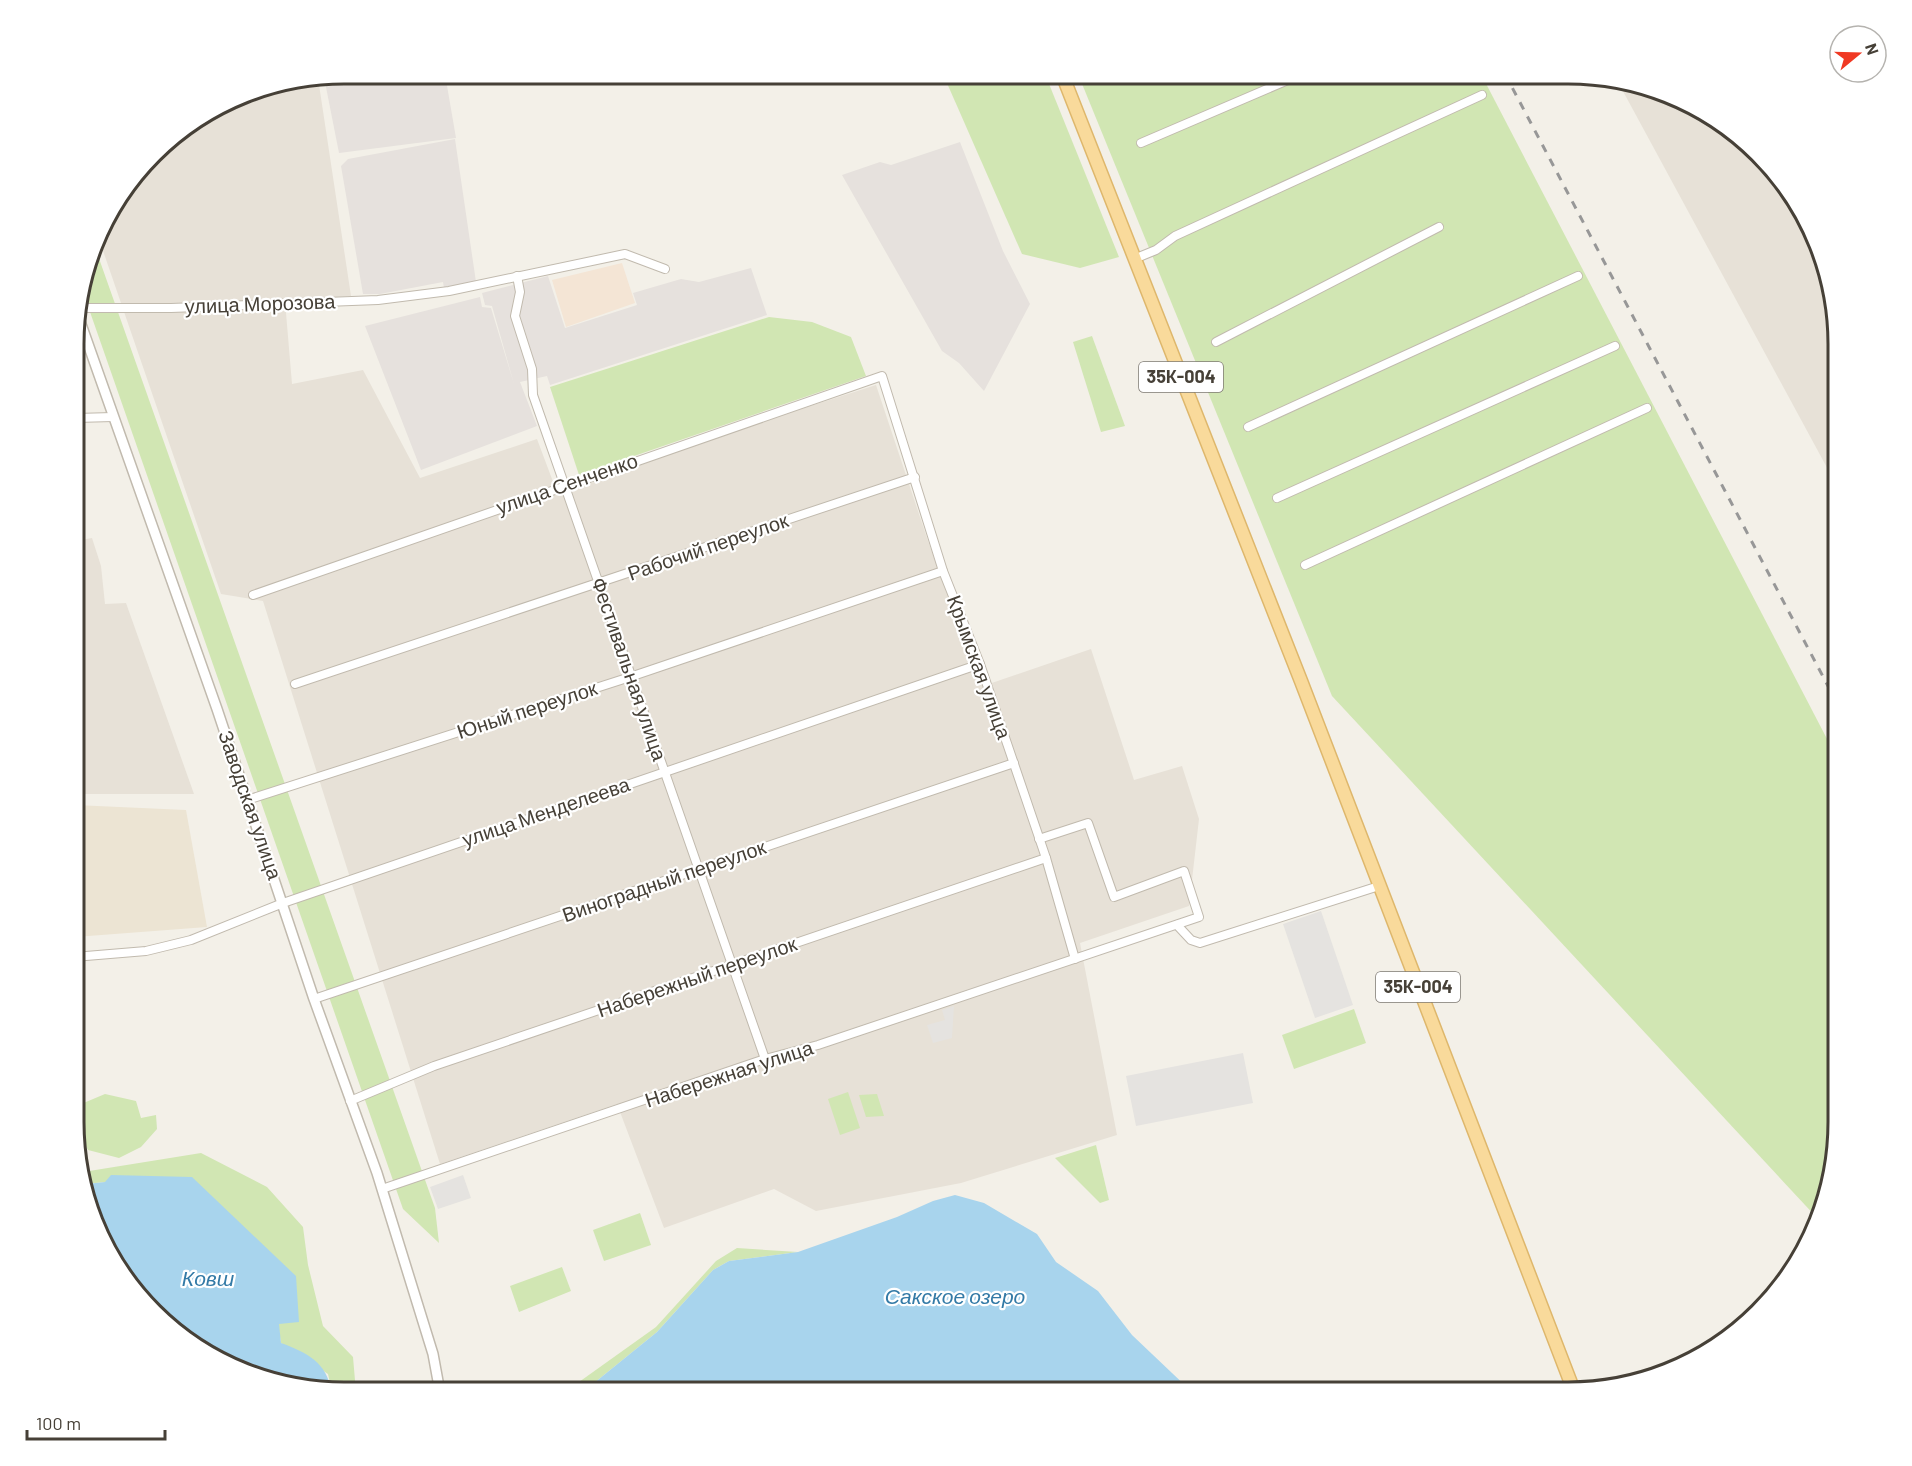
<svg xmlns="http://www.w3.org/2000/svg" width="1912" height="1466" font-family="Barlow,sans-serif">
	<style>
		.residential { fill: #e7e1d7 }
		.commercial { fill: #f4e5d5 }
		.industrial { fill: #e6e1dd }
		.education { fill: #ece4d3 }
		.green { fill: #d1e6b3 }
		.parking { fill: #e5e3e0 }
		.water { fill: #a8d4ed }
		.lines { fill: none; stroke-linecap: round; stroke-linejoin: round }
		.minor-casing { stroke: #c1baae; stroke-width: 10 }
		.tertiary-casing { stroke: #c1baae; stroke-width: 12 }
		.primary-casing { stroke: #deb76c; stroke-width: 15 }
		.minor { stroke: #fff; stroke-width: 8 }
		.tertiary { stroke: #fff; stroke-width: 9 }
		.primary { stroke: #f9da9b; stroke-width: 12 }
		.rail { stroke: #979797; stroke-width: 3; stroke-dasharray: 8 8; stroke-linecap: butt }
		.labels { text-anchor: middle; stroke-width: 4.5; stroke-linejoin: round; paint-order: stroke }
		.shield { fill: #fff; stroke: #7e7973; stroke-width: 1.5 }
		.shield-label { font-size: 18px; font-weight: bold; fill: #464037 }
		.street-label { font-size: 20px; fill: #464037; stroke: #fff }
		.water-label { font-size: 21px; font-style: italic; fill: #337aa6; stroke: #fff }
		.rim { fill: none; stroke: #464037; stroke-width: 3 }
	</style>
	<rect width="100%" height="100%" fill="#f3f0e8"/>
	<!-- residential -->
	<g class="residential">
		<path d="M 318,78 L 351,296 L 285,301 L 292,384 L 363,370 L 420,478 L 537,439 L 558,495 L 754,424 L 876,385 L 928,541 L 983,686 L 1091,649 L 1134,780 L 1182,766 L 1199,819 L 1189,906 L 1080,943 L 1117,1135 L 961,1183 L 816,1211 L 774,1189 L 664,1228 L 617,1104 L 440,1164 L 263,601 L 221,594 L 99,239 L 110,209 L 166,140 L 256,88 Z"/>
		<path d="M 1618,82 L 1671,94 L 1746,140 L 1811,224 L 1838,343 L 1838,488 Z"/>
		<path d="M 92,538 L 101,566 L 105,604 L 126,603 L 194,794 L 75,794 L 75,541 Z"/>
	</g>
	<!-- commercial -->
	<path class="commercial" d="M 622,263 L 635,303 L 566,327 L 552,280 Z"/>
	<!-- industrial -->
	<g class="industrial">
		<path d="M 344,74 L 445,74 L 456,138 L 339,153 L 324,77 Z"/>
		<path d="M 455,139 L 476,282 L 444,288 L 443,282 L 380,294 L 363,294 L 341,166 L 348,159 Z"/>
		<path d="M 960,142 L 1003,251 L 1030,304 L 984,391 L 959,363 L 942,351 L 842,175 L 880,162 L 891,165 Z"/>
		<path d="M 751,268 L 767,315 L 550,385 L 547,376 L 520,382 L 537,426 L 421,470 L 365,326 L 480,297 L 482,307 L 491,308 L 514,384 L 492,306 L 485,305 L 482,293 L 548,276 L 565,328 L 637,305 L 633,293 L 681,279 L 699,282 Z"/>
	</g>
	<!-- education -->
	<path class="education" d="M 75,805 L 186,810 L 207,927 L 75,937 Z"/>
	<!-- green -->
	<g class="green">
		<path d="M 943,74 L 1045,74 L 1119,257 L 1080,268 L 1022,254 Z"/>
		<path d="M 1078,74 L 1481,74 L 1838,760 L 1838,1140 L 1819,1220 L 1332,696 Z"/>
		<path d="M 96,250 L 435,1208 L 439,1243 L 403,1209 L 82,289 Z"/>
		<path d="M 769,317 L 812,322 L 851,337 L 866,376 L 579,475 L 550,387 Z"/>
		<path d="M 1092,336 L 1125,426 L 1101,432 L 1073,342 Z"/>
		<path d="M 1354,1009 L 1366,1043 L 1294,1069 L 1282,1035 Z"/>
		<path d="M 848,1092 L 860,1128 L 840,1135 L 828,1099 Z"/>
		<path d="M 105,1094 L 136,1101 L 141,1118 L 156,1115 L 157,1129 L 141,1147 L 119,1158 L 88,1150 L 83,1141 L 74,1137 L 74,1107 Z"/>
		<path d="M 877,1094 L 884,1116 L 866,1117 L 859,1095 Z"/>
		<path d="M 1096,1145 L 1109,1200 L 1100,1203 L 1055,1158 Z"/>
		<path d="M 201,1153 L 267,1187 L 303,1227 L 308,1265 L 323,1326 L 353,1357 L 356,1392 L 332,1392 L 328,1374 L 281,1343 L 278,1324 L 105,1182 L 86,1184 L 83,1172 Z"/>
		<path d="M 640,1213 L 651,1245 L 604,1261 L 593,1230 Z"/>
		<path d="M 737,1248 L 798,1252 L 729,1261 L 713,1270 L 657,1332 L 583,1392 L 565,1392 L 656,1327 L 716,1261 Z"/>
		<path d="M 562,1267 L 571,1291 L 519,1312 L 510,1286 Z"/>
	</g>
	<!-- parking -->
	<g class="parking">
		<path d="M 1321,911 L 1353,1005 L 1315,1018 L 1283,924 Z"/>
		<path d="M 954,1006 L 952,1038 L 933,1043 L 927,1025 L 945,1020 L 942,1010 Z"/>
		<path d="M 1243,1053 L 1253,1103 L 1136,1126 L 1126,1076 Z"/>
		<path d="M 463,1175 L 471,1198 L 438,1209 L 430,1187 Z"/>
	</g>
	<!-- water -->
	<g class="water">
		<path d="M 111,1175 L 192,1177 L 296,1276 L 299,1322 L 279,1324 L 281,1343 C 308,1353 326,1362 332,1392 L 241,1372 L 166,1326 L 102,1242 L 86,1184 L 105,1182 Z"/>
		<path d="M 955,1195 L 984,1203 L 1037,1234 L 1056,1262 L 1098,1291 L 1132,1335 L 1192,1392 L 583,1392 L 657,1332 L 713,1270 L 729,1261 L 798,1252 L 897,1217 L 933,1201 Z"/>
	</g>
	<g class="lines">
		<!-- minor casing -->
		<g class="minor-casing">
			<g id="minor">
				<path d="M 1141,143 L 1302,74"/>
				<path d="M 1134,259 L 1156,250 L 1175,236 L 1482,95"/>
				<path d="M 517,276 L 520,292 L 515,316 L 532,369 L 533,395 L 765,1059"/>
				<path d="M 76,308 L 171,308 L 378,300 L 449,291 L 625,254 L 665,269"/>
				<path d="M 1216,342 L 1439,227"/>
				<path d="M 76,418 L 113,417"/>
				<path d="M 1248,427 L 1578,276"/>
				<path d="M 1277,498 L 1615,346"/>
				<path d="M 1305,565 L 1647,408"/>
				<path d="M 253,595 L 882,376 L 943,571 L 980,664 L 1046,858 L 1075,959"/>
				<path d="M 295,684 L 915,477"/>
				<path d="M 247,800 L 627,678 L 943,571"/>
				<path d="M 1177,925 L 1191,940 L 1200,943 L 1379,886"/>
				<path d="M 74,957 L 146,951 L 191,940 L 283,903 L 980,664"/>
				<path d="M 314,999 L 1014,763"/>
				<path d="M 350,1101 L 434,1066 L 1046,858"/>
				<path d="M 382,1189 L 765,1059 L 818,1045 L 1199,917 L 1184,871 L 1114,897 L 1088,823 L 1039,839"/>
			</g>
		</g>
		<!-- tertiary casing -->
		<g class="tertiary-casing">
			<path id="tertiary" d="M 76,310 L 217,709 L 314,999 L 377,1173 L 433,1354 L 440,1392"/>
		</g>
		<!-- primary casing -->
		<g class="primary-casing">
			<path id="primary" d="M 1062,74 L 1301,681 L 1574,1391"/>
		</g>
		<!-- minor -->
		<use href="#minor" class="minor"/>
		<!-- tertiary -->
		<use href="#tertiary" class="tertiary"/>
		<!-- primary -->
		<use href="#primary" class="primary"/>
		<!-- rail -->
		<path class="rail" d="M 1505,74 L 1838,705"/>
	</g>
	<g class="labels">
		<!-- shield labels -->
		<g class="shield">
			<rect x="1139" y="362" width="84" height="30" rx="4.5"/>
			<rect x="1376" y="972" width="84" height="30" rx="4.5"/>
		</g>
		<g class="shield-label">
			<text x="1181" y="383">35К-004</text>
			<text x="1418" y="993">35К-004</text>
		</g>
		<!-- street labels -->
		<g class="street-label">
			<text transform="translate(260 304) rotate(-2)" y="7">улица Морозова</text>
			<text transform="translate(567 484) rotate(-19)" y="7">улица Сенченко</text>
			<text transform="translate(708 547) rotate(-19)" y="7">Рабочий переулок</text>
			<text transform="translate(979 667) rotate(70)" y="7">Крымская улица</text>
			<text transform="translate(629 669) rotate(71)" y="7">Фестивальная улица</text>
			<text transform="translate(527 710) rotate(-18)" y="7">Юный переулок</text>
			<text transform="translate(250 805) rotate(71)" y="7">Заводская улица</text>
			<text transform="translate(546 812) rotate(-19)" y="7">улица Менделеева</text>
			<text transform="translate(664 881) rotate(-19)" y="7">Виноградный переулок</text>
			<text transform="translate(697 977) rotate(-19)" y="7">Набережный переулок</text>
			<text transform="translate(729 1074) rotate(-18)" y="7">Набережная улица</text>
		</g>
		<!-- water labels -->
		<g class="water-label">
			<text x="208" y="1286">Ковш</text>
			<text x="955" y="1304">Сакское озеро</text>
		</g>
	</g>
	<!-- crop -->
	<path d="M0 0H1912V1466H0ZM344 84H1568A260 260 0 0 1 1828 344V1122A260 260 0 0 1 1568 1382H344A260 260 0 0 1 84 1122V344A260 260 0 0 1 344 84Z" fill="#fff" fill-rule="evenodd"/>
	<path class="rim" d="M344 84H1568A260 260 0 0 1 1828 344V1122A260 260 0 0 1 1568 1382H344A260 260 0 0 1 84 1122V344A260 260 0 0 1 344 84Z"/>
	<!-- north arrow -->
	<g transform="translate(1858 54) rotate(71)"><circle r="28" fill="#ffffff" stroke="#b5b3af" stroke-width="1.5"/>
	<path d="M0-4.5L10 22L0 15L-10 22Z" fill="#f03923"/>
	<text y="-9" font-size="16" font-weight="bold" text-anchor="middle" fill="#464037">N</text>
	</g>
	<!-- scale -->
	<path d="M27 1430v9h138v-9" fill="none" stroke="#464037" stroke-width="3"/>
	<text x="36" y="1430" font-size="18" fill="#464037" stroke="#ffffff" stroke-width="4.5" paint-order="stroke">100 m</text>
</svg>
